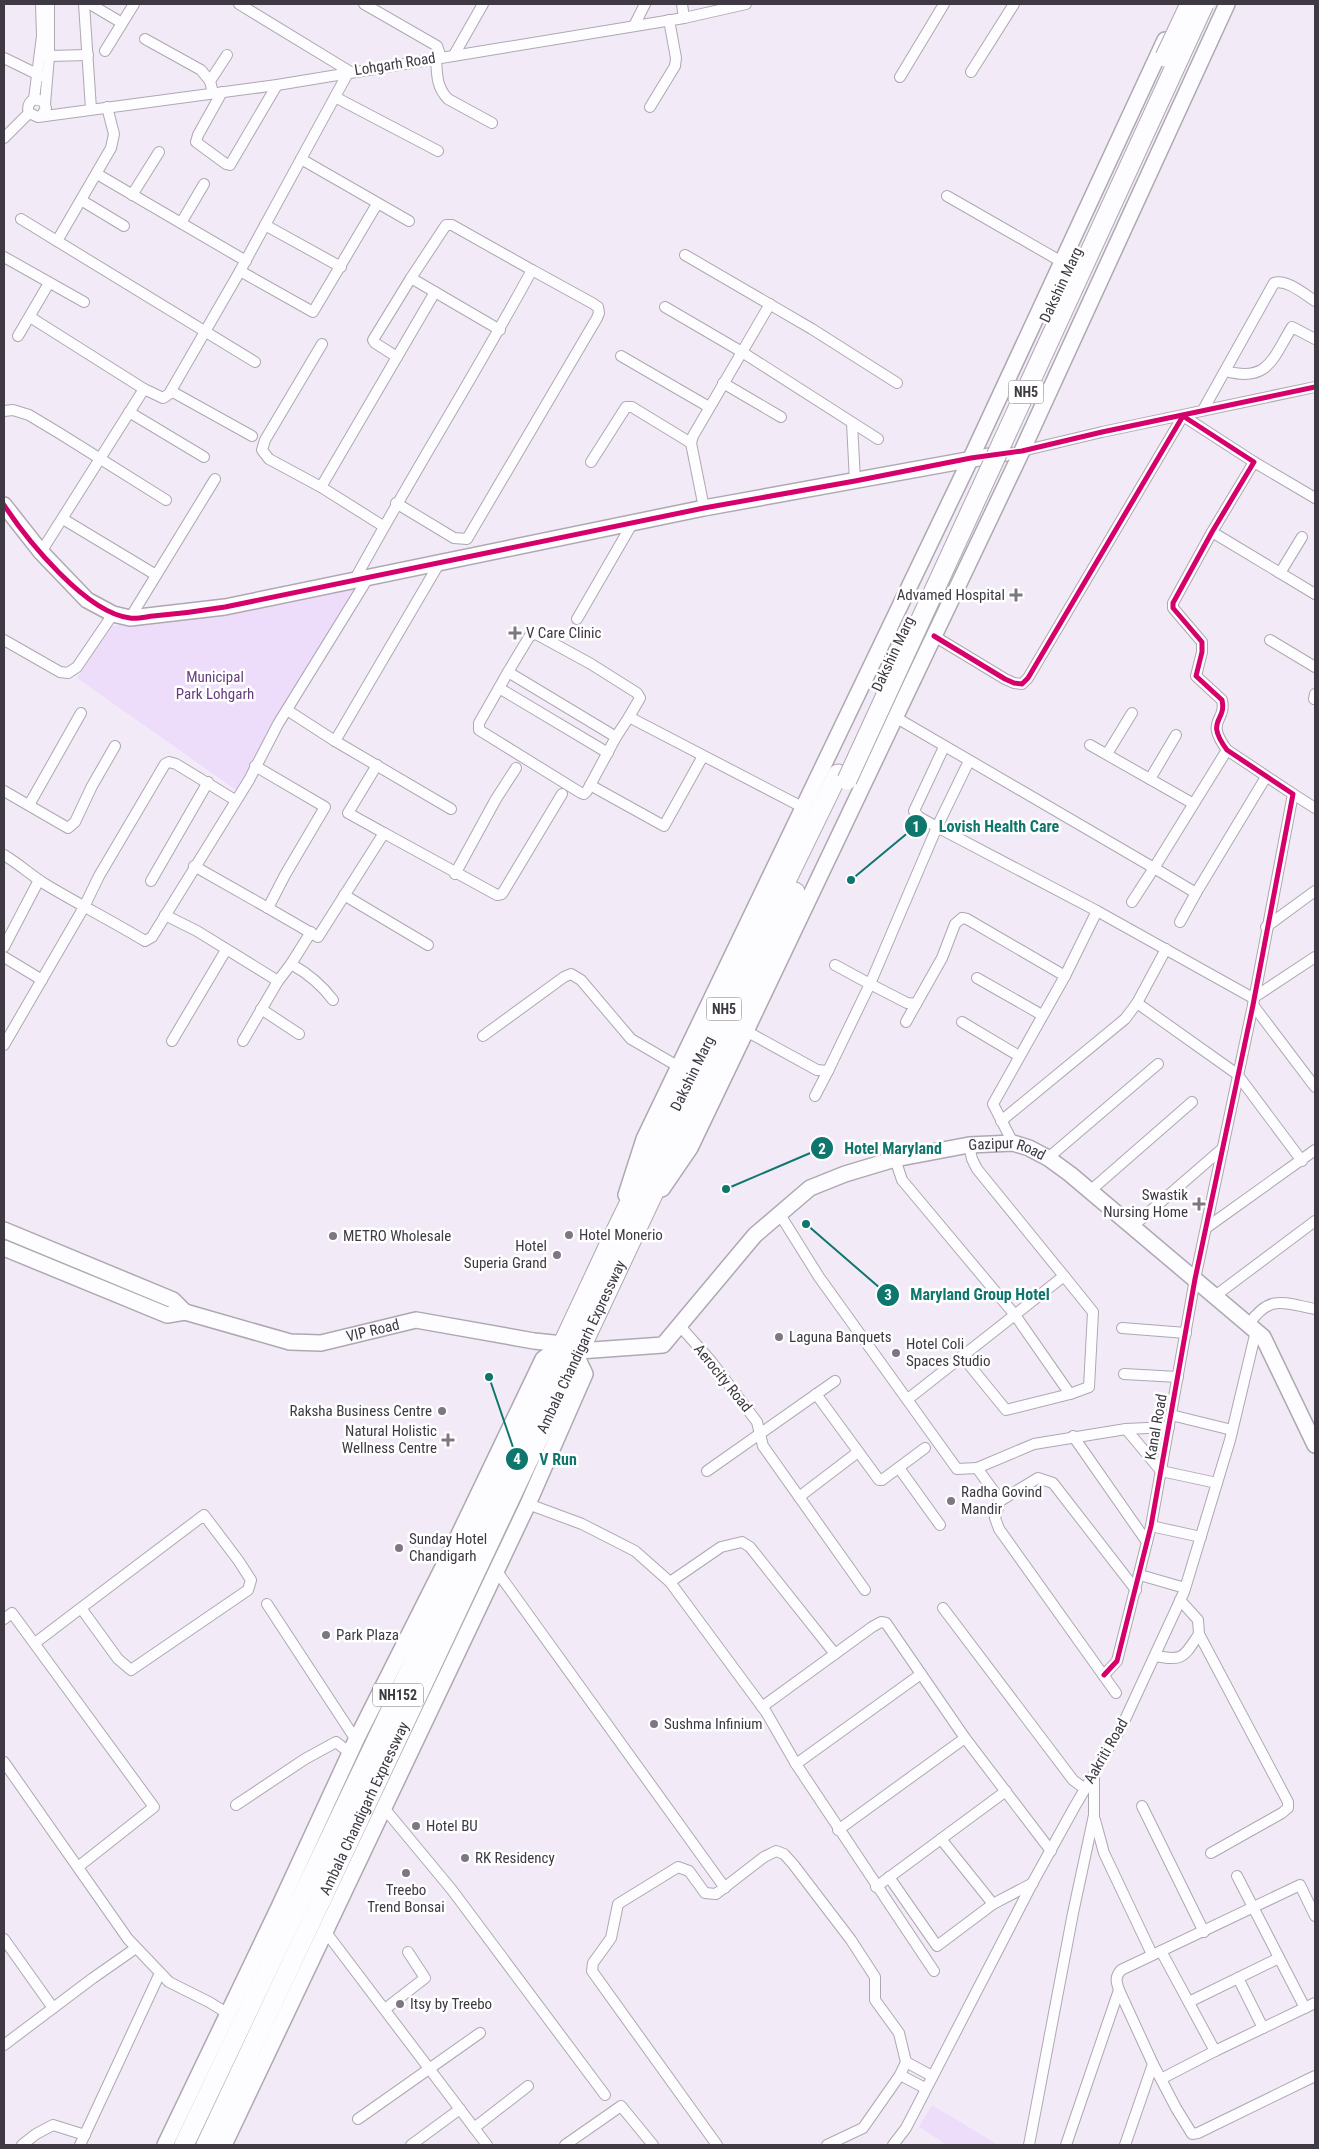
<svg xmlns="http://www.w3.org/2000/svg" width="1319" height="2149" font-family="'Roboto Condensed',sans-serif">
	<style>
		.green { fill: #eeddfa }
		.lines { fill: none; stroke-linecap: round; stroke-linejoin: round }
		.street-casing { stroke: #aea8b2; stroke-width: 12 }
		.secondary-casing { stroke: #aea8b2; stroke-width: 18 }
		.highway-casing { stroke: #aea8b2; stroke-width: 21 }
		.street { stroke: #fdfcfe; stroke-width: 10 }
		.secondary { stroke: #fdfcfe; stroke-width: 15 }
		.highway { stroke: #fdfcfe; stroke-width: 19 }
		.highway-bridge-casing { stroke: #aea8b2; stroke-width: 21; stroke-linecap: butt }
		.highway-bridge { stroke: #fdfcfe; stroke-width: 19 }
		.cycleway-casing { stroke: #fff; stroke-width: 8 }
		.cycleway { stroke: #d6006c; stroke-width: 5 }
		.poi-dot { fill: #7d7781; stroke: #fff; stroke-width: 2 }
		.labels { text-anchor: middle; stroke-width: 5; stroke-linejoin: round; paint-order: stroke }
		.shield { fill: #fff; stroke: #78747b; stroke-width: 1 }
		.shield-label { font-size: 14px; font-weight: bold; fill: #3e3942 }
		.street-label { font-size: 15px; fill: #3e3942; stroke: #fff }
		.poi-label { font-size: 15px; fill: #3e3942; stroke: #fff; text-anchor: start }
		.park-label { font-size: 15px; fill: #653b7c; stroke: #fff }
		.leader { fill: none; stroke: #0f766e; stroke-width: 2 }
		.callout-dot { fill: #0f766e; stroke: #fff; stroke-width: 2 }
		.mark-label { font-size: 15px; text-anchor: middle; font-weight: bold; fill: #fff }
		.callout-label { font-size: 16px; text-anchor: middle; font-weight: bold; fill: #0f766e; stroke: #fff; stroke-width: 5; stroke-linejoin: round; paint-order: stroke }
	</style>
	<rect width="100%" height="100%" fill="#f2ebf7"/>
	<!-- green -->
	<g class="green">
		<path d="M 357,587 L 236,790 L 77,678 L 112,626 L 245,609 Z"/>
		<path d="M 932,2105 L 998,2145 L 947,2145 L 919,2127 Z"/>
	</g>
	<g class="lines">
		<!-- street casing -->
		<g class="street-casing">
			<g id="street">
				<path d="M 84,4 L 91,109"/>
				<path d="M 90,4 L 117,20"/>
				<path d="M 364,4 L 437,46 L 441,57"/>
				<path d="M 682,4 L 684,18"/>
				<path d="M 634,26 L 645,4"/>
				<path d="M 145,39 L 201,70 L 210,81 L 213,93"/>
				<path d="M 105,51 L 134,4"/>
				<path d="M 454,55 L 483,4"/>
				<path d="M 49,56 L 88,55"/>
				<path d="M 4,58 L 41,76"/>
				<path d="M 436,58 C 437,73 436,87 448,99 L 492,123"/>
				<path d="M 971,72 L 1014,4"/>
				<path d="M 900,77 L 944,4"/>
				<path d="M 210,81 L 227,55"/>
				<path d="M 222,92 L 198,135 L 196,142 L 226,164 L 230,165 L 277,85"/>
				<path d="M 335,97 L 438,151"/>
				<path d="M 34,99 L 42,36 L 41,4"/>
				<path d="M 45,104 L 49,56 L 49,4"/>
				<path d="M 650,107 L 675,66 L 676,58 L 669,20"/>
				<path d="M 42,115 L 46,108 L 43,101 L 34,99 C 28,103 27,107 29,113 L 38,117 L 277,85 L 684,18 L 746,4"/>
				<path d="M 4,138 L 29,113"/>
				<path d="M 301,159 L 409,221"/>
				<path d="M 97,174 L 246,261"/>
				<path d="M 132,195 L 159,152"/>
				<path d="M 947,196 L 1062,262"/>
				<path d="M 81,200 L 124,226"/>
				<path d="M 21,219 L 255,362"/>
				<path d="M 181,223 L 204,184"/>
				<path d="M 265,225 L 341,267"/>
				<path d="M 57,241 L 111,148 L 114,134 L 107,107"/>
				<path d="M 685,255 L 812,329 L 897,383"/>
				<path d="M 4,257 L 84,302"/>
				<path d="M 240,271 L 313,312 L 377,204"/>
				<path d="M 665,307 L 742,352 L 878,439"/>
				<path d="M 30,317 L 144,389"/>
				<path d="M 18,336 L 49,283"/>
				<path d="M 322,344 L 265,440 L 262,450 L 269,459 L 321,487 L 383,526"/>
				<path d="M 621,356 L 709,407"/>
				<path d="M 397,357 L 435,292"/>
				<path d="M 1226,371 C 1268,383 1273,358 1292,327 L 1315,339"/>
				<path d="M 723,383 L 781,417"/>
				<path d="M 171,391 L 252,436"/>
				<path d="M 1203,410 L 1274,283 C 1287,279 1304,294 1315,301"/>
				<path d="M 4,411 L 13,410 L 29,415 L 59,433 L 166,500"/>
				<path d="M 129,412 L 204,457"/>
				<path d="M 852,423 L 855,481"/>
				<path d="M 1022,451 L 1102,432 L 1315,387"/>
				<path d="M 591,462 L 626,407 L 632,407 L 691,443"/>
				<path d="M 1254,462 L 1315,498"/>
				<path d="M 321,487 L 397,357 L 375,343 L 373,340 L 411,278"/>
				<path d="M 396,503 L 454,538 L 467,539 L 597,318 L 599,313 L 598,307 L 592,303 L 532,270"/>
				<path d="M 704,508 L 691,443 L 693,436 L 770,304"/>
				<path d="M 63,519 L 156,575"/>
				<path d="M 1212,532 L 1315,594"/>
				<path d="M 41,552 L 144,389 L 163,398 L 169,394 L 240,271 L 349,71 L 239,4"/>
				<path d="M 1280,573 L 1302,537"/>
				<path d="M 354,581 C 411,476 475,375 532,270 L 452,225 L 446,225 L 411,278 L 500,330"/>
				<path d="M 130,618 L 215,479"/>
				<path d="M 577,619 L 632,524"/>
				<path d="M 934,636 L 1005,679 L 1014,683 L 1022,684 L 1028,678 L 1183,416 L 1254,462 L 1212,532 L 1173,603 L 1173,608 L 1202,642 L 1202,652 L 1196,676 L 1222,700 C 1227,722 1204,719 1227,750 L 1293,794 L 1253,1005 L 1195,1279 L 1151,1526 L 1117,1661 L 1104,1675"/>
				<path d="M 4,640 L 60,672 L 68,673 L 77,667 L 113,614"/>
				<path d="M 1270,640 L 1315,667"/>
				<path d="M 508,672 L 499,688 L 608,753"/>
				<path d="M 499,688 L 479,723 L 479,730 L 581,793 L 584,794 L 587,791 L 616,737 L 629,717 L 804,808"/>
				<path d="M 1314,699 L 1315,694"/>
				<path d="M 287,710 L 335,741 L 451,809"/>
				<path d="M 895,717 L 1154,868 L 1132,902"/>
				<path d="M 616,737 L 508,672 L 529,637 L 534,634 L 538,635 L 591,664 L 637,693 L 640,698 L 629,717"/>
				<path d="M 335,741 L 440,562"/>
				<path d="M 1090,745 L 1192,803"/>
				<path d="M 944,747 L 914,811 L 919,817 L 937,827 L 969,761"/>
				<path d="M 1227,750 L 1154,868 L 1196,893 L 1266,777"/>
				<path d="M 1107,754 L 1132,713"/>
				<path d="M 377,765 L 348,813 L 384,833"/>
				<path d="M 255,766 L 325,807 L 285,875 L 268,908 L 318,937 L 384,833 L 497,895 L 502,894 L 562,794"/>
				<path d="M 1150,779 L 1176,735"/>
				<path d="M 590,785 L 664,826 L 703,756"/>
				<path d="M 4,791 L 68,828 L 75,822 L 92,786 L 115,746"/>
				<path d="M 1293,794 L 1315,808"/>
				<path d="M 29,805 L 81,713"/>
				<path d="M 4,855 C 19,864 31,875 45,884 C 78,904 112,921 145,941 L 152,937 L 249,780 L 278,724 L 368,578"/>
				<path d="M 194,866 L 268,908"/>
				<path d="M 455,874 L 496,799 L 516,768"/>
				<path d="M 151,881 L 208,782"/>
				<path d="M 344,895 L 428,945"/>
				<path d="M 165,915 L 197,931 L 278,981 L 243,1041"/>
				<path d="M 1180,922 L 1196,893"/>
				<path d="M 1266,927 L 1315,891"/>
				<path d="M 4,947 L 39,880"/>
				<path d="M 4,957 L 42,980"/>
				<path d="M 291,964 L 311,932"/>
				<path d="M 835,965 L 870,984 L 937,827 L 1097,911 L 1253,998 L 1315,957"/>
				<path d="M 1065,976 L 1097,911"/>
				<path d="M 977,978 L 1042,1015"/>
				<path d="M 278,981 L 291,964 C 309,974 321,984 333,1000"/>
				<path d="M 1137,1003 L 1237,1074 L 1302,1161"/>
				<path d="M 1253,1005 L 1315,1087"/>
				<path d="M 261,1009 L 299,1034"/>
				<path d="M 906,1022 L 916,1004"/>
				<path d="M 962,1022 L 1019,1056"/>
				<path d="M 746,1031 L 817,1070 L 828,1071 L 870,984 L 907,1003 L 916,1004 L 942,958 L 955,924 L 962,918 L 967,919 L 1065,976 L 993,1104 L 1013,1143"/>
				<path d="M 483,1036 L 564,977 L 571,974 L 581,980 L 631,1039 L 679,1067"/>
				<path d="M 172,1041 L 226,950"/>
				<path d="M 4,1045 L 84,907 L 99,876 L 165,764 L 169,762 L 176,764 L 235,800"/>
				<path d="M 815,1096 L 828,1071"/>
				<path d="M 1001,1121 L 1125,1019 L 1137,1003 L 1166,949"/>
				<path d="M 1048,1158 L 1158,1064"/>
				<path d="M 895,1159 L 902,1180 L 1015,1315 L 1070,1394"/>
				<path d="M 1090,1191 L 1192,1102"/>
				<path d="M 779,1213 L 819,1277 L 957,1469 L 977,1468 L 998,1497 L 1000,1501 L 995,1518 L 999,1529 L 1116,1693"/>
				<path d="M 1132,1227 L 1223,1148"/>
				<path d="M 1206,1228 L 1315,1150"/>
				<path d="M 1215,1296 L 1315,1221"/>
				<path d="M 1249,1324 C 1270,1294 1283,1303 1315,1309"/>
				<path d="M 679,1325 L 711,1361 L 757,1422 L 763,1446 L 865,1590"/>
				<path d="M 1122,1328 L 1186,1333"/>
				<path d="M 962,1356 L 1006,1410 L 1070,1394 L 1089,1387 L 1093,1312 L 1064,1276"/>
				<path d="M 1124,1374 L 1178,1377"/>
				<path d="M 816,1394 L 879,1480 L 882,1480 L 925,1448"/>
				<path d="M 908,1399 L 1064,1276 L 977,1169 L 972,1159 L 969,1145"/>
				<path d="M 1171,1415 L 1232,1430"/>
				<path d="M 1126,1429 L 1161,1471 L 1217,1483"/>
				<path d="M 1073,1436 L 1147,1542"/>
				<path d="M 899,1468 L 940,1525"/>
				<path d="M 977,1468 L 1034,1444 L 1126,1429 L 1169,1427"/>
				<path d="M 707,1471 L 835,1381"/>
				<path d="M 799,1497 L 858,1452"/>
				<path d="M 1000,1501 L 1038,1478 L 1053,1483 L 1136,1590"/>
				<path d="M 528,1504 L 582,1524 L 635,1551 L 670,1582 L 766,1712 L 796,1764 L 934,1971"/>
				<path d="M 1151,1526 L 1201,1537"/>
				<path d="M 496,1570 L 725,1888"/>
				<path d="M 1140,1575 L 1185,1588"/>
				<path d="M 670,1582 L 721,1547 L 742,1542 L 750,1547 L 835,1654"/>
				<path d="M 267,1604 L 356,1740"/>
				<path d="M 943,1608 L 1073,1780 L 1085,1789"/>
				<path d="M 4,1619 L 12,1613 L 154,1807 L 78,1867"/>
				<path d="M 1199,1634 L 1288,1802 L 1288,1808 L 1282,1813 L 1211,1853"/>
				<path d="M 35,1643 L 81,1608 L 118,1659 L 131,1670 L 248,1590 L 251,1580 L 238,1560 L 204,1515 L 81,1608"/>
				<path d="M 1155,1656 C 1184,1661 1183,1658 1199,1634 L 1198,1620 L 1180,1600"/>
				<path d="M 762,1707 L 872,1627 L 881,1622 L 886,1623 L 965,1738 L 1051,1851"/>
				<path d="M 4,1762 L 128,1939 L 169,1982 L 209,2002 L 227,2013"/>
				<path d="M 796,1764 L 921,1674"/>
				<path d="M 236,1805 L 305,1759 L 336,1742 L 350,1753"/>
				<path d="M 1142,1806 L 1204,1932"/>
				<path d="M 384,1808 L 452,1890 L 605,2095"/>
				<path d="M 1095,1820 L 1104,1853 L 1150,1950"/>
				<path d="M 838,1830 L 965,1738"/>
				<path d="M 941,1839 L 993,1904"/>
				<path d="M 1237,1876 L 1305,2008"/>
				<path d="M 889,1877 L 937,1946 L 993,1904 L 1033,1883"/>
				<path d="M 876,1887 L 1006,1791"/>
				<path d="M 325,1931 L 487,2145"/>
				<path d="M 4,1939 L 53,2008"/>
				<path d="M 1161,1951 L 1215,2051"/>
				<path d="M 1238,1978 L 1263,2028"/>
				<path d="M 1119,1990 L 1153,2064 L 1125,2145"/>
				<path d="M 1189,2002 L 1279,1958"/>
				<path d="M 385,2009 L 425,1978 L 408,1952"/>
				<path d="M 4,2045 L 93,1978 L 136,1948"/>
				<path d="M 906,2062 L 932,2076"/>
				<path d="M 1153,2064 L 1176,2108 L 1192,2134 L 1198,2133 L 1315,2076"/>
				<path d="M 900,2075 L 925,2088"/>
				<path d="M 1161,2079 L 1215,2051 L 1315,2003"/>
				<path d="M 358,2119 L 480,2033"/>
				<path d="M 474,2128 L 528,2086"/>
				<path d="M 22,2145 L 36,2134 L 53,2125 L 85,2135"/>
				<path d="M 80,2145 L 160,1973"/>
				<path d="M 411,2145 L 460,2109"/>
				<path d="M 565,2145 L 621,2106 L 653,2145"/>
				<path d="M 717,2145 L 592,1971 L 593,1963 L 611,1938 L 618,1904 L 678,1867 L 689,1871 L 705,1893 L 716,1894 L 764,1857 L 776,1851 L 784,1854 L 793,1864 L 851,1940 L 875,1977 L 875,2000 L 899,2033 L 906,2062 L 900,2075 L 863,2128 L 827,2145"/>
				<path d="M 893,2145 L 906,2128 L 1033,1882 L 1075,1806 L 1122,1726 L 1184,1592 L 1230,1440 L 1256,1331"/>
				<path d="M 1029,2145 L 1073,1913 L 1094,1815 L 1094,1774"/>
				<path d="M 1066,2145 L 1119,1990 C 1116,1981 1115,1977 1121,1970 L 1300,1885 L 1315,1916"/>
			</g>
		</g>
		<!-- secondary casing -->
		<g class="secondary-casing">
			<g id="secondary">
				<path d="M 4,505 L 41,552 L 87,600 L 113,614 L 130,618 L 225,607 L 704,508 L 1006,453"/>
				<path d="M 662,1189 L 690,1148 L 746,1031 L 1022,451 L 1227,4"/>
				<path d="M 626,1195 L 644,1139 L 971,458 L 1165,40"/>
				<path d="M 4,1230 L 173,1300 L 185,1312"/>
				<path id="s1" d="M 4,1248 L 167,1315 L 185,1312 L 290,1342 L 321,1343 L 416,1320 L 534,1341 L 563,1344"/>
				<path id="s2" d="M 579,1351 L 663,1345 L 755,1235 L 810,1188 L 845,1174 L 895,1159 L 969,1145 L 1013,1143 L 1029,1148 L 1048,1158 L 1070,1174 L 1263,1337 L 1315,1445"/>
				<path d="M 165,2145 L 279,1907 L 356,1740 L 451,1551 L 543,1359 L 562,1345"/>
				<path d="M 224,2145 L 528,1504 L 585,1374 L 577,1357"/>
			</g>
		</g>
		<!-- highway casing -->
		<g class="highway-casing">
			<g id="highway">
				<path id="s3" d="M 184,2145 L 428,1632 L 610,1243 L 838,774"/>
				<path id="s4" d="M 206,2145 L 795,892"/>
			</g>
		</g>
		<!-- street -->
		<use href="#street" class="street"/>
		<!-- secondary -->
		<use href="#secondary" class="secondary"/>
		<!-- highway -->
		<use href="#highway" class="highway"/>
		<!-- highway-bridge casing -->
		<g class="highway-bridge-casing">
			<g id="highway-bridge">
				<path d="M 1165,57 L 1190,4"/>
				<path d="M 847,780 L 1204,4"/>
			</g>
		</g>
		<!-- highway-bridge -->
		<use href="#highway-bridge" class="highway-bridge"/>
		<!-- cycleway casing -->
		<g class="cycleway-casing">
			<g id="cycleway">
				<path d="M 4,505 C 27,540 86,613 130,618 C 137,619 145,617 153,616 C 177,614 201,611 225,607 L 704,508 L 855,481 L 971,458 L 1022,451 L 1102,432 L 1315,387"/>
				<path d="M 934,636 L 1005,679 L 1014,683 L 1022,684 L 1028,678 L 1183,416 L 1254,462 L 1212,532 L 1173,603 L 1173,608 L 1202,642 L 1202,652 L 1196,676 L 1222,700 C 1227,722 1204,719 1227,750 L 1293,794 L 1253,1005 L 1195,1279 L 1151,1526 L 1117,1661 L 1104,1675"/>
			</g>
		</g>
		<!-- cycleway -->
		<use href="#cycleway" class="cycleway"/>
	</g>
	<!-- markers -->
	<g class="poi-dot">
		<path d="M1013.5 587.5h5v5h5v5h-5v5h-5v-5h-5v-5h5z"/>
		<path d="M512.5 625.5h5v5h5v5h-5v5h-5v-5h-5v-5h5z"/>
		<path d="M1196.5 1196.5h5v5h5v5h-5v5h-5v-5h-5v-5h5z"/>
		<circle cx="569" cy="1235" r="5"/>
		<circle cx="333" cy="1236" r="5"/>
		<circle cx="557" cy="1255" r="5"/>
		<circle cx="779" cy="1337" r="5"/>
		<circle cx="896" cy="1353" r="5"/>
		<circle cx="442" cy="1411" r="5"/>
		<path d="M445.5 1432.5h5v5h5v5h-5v5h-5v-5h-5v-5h5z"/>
		<circle cx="951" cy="1501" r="5"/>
		<circle cx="399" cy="1548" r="5"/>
		<circle cx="326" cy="1635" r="5"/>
		<circle cx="654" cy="1724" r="5"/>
		<circle cx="416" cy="1826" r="5"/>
		<circle cx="465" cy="1858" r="5"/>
		<circle cx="406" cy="1873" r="5"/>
		<circle cx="400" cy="2004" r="5"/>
	</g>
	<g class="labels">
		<!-- shield labels -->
		<g class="shield">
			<rect x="1008.5" y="380.5" width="35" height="23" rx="4"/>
			<rect x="706.5" y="997.5" width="35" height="23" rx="4"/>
			<rect x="373" y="1683.5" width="50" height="23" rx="4"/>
		</g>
		<g class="shield-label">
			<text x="1026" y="397">NH5</text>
			<text x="724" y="1014">NH5</text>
			<text x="398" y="1700">NH152</text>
		</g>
		<!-- street labels -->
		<g class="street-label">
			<text transform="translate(395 64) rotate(-9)" y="5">Lohgarh Road</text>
			<text transform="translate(1061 285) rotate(-65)" y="5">Dakshin Marg</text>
			<text transform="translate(893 654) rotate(-65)" y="5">Dakshin Marg</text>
			<text dy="5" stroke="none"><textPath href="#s3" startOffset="1186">Dakshin Marg</textPath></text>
			<text dy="5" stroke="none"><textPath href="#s2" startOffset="504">Gazipur Road</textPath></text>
			<text dy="5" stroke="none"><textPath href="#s1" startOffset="388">VIP Road</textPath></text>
			<text dy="5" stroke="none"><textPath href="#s4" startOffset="882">Ambala Chandigarh Expressway</textPath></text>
			<text transform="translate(723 1378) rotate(51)" y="5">Aerocity Road</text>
			<text transform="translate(1156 1427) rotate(-80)" y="5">Kanal Road</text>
			<text transform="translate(1106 1751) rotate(-60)" y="5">Aakriti Road</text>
			<text dy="5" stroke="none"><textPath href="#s4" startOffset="372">Ambala Chandigarh Expressway</textPath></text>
		</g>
		<!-- poi labels -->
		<g class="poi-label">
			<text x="1005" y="600" text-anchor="end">Advamed Hospital</text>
			<text x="526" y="638">V Care Clinic</text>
			<text x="1188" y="1200" text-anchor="end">Swastik<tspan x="1188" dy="17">Nursing Home</tspan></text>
			<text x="579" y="1240">Hotel Monerio</text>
			<text x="343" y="1241">METRO Wholesale</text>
			<text x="547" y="1251" text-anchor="end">Hotel<tspan x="547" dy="17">Superia Grand</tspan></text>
			<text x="789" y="1342">Laguna Banquets</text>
			<text x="906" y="1349">Hotel Coli<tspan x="906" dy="17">Spaces Studio</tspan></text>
			<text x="432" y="1416" text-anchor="end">Raksha Business Centre</text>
			<text x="437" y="1436" text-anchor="end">Natural Holistic<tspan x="437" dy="17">Wellness Centre</tspan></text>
			<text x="961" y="1497">Radha Govind<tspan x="961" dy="17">Mandir</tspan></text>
			<text x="409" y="1544">Sunday Hotel<tspan x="409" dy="17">Chandigarh</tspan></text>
			<text x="336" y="1640">Park Plaza</text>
			<text x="664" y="1729">Sushma Infinium</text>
			<text x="426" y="1831">Hotel BU</text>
			<text x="475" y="1863">RK Residency</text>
			<text x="406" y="1895" text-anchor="middle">Treebo<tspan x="406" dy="17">Trend Bonsai</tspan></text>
			<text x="410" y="2009">Itsy by Treebo</text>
		</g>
		<!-- park labels -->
		<g class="park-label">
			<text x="215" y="682">Municipal<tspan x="215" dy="17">Park Lohgarh</tspan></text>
		</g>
	</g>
	<!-- callouts -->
	<path class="leader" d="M851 880L916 826M726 1189L822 1148M806 1224L888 1295M489 1377L517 1459"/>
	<g class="callout-dot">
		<circle cx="851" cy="880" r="5"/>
		<circle cx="726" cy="1189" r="5"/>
		<circle cx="806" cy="1224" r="5"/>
		<circle cx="489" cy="1377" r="5"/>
		<circle cx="916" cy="826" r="12"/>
		<circle cx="822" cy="1148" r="12"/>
		<circle cx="888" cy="1295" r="12"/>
		<circle cx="517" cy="1459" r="12"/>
	</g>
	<g class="mark-label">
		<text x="916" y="832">1</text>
		<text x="822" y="1154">2</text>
		<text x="888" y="1300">3</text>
		<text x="517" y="1464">4</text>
	</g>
	<g class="callout-label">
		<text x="999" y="832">Lovish Health Care</text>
		<text x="893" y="1154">Hotel Maryland</text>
		<text x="980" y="1300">Maryland Group Hotel</text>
		<text x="558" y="1465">V Run</text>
	</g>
	<!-- border -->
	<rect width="1319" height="2149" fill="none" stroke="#3e3942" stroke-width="10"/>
</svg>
